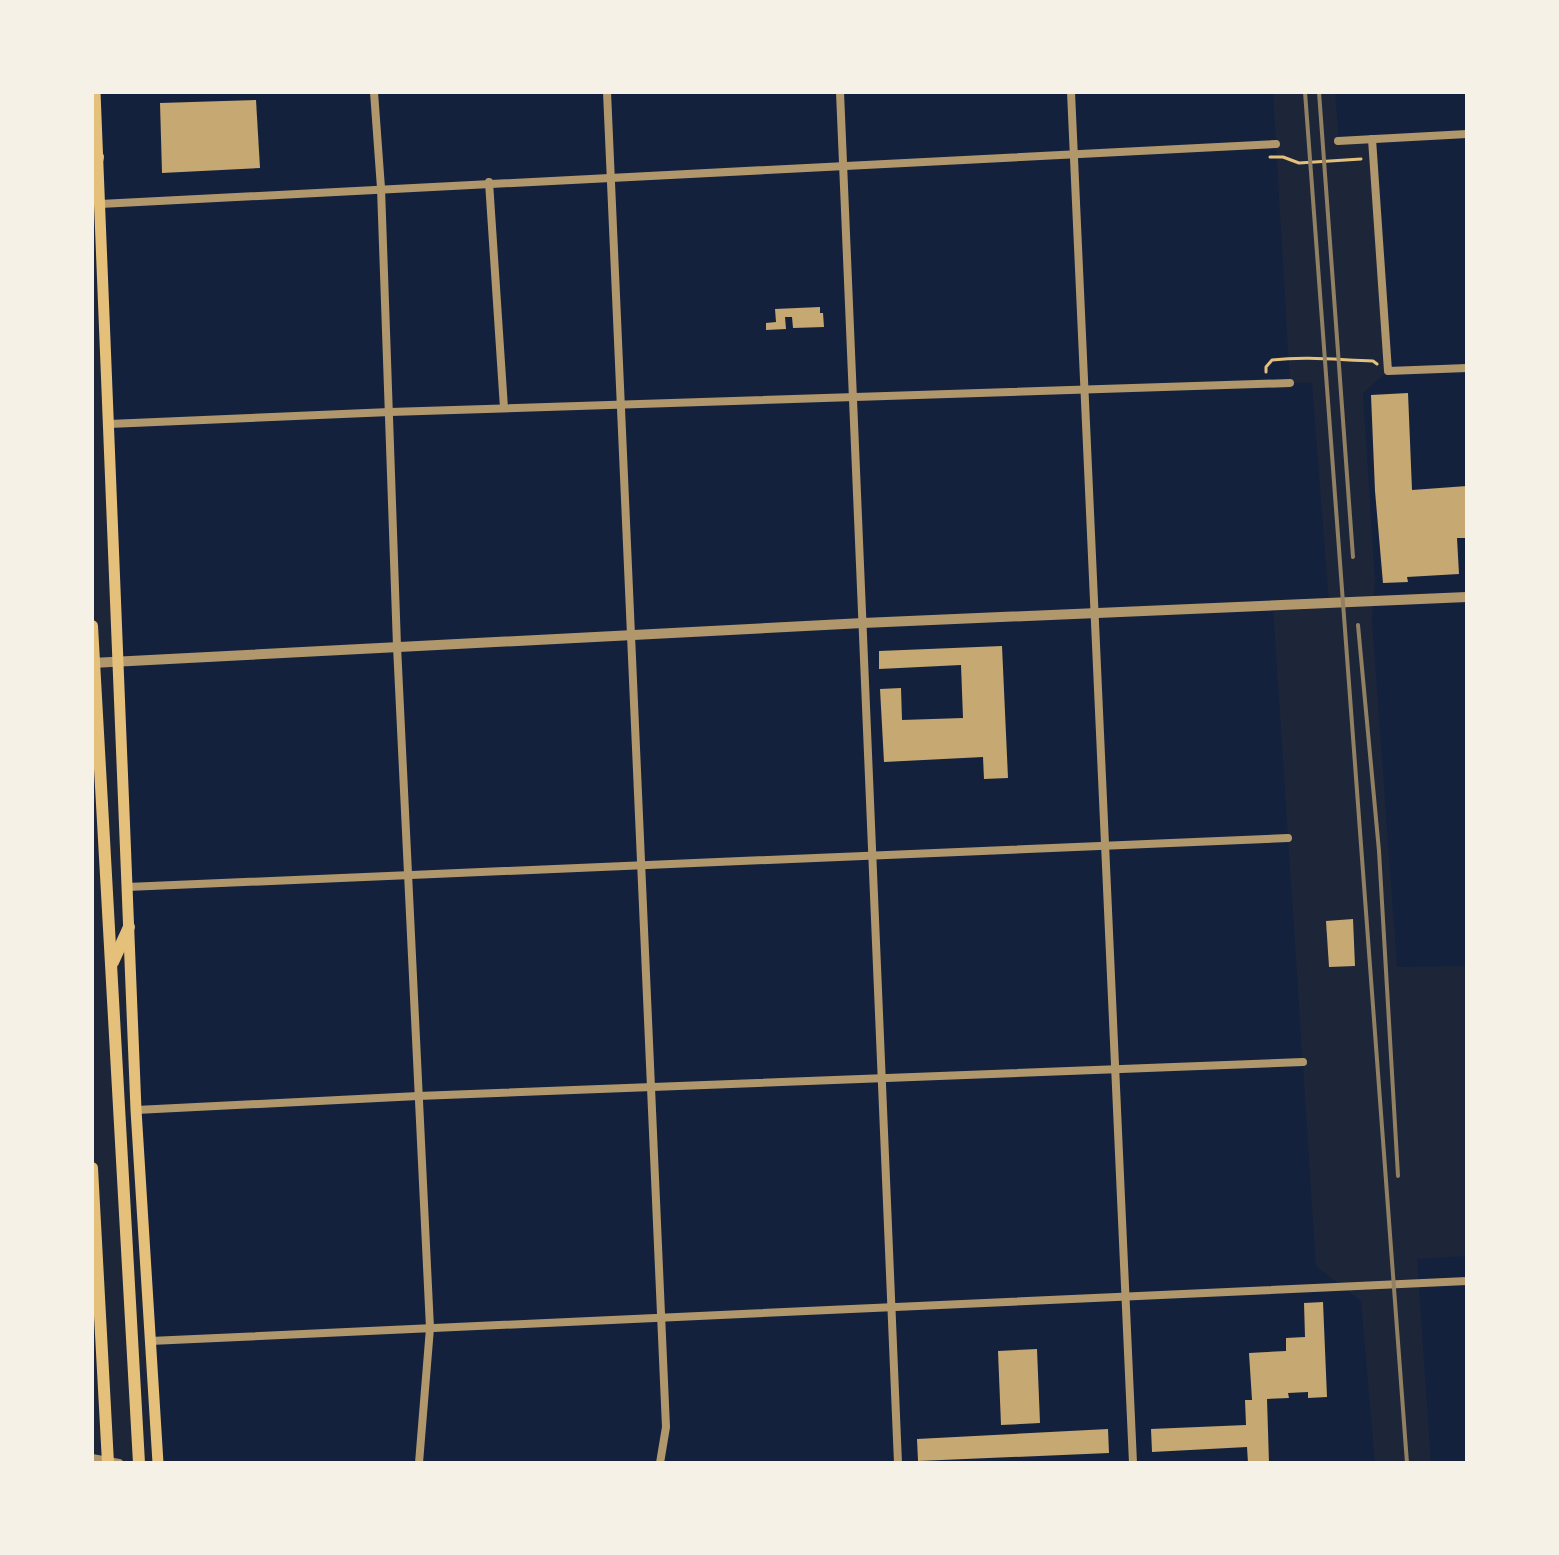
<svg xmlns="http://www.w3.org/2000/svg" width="1559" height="1555" font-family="Rubik,sans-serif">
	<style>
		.green { fill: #1d2539 }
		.building { fill: #c6a872 }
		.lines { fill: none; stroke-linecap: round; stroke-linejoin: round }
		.path { stroke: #e5c07b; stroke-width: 3 }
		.minor { stroke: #b1986c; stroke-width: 8 }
		.tertiary { stroke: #b1986c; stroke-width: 10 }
		.secondary { stroke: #e5c07b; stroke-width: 11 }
		.primary { stroke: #e5c07b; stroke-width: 12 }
		.rail { stroke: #918062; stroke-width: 4 }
	</style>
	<rect width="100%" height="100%" fill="#14213d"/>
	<!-- green -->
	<g class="green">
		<path d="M 92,92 L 136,1110 L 158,1463 L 92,1463 Z"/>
		<path d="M 1273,92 L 1335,92 L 1339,141 L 1372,139 L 1388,371 L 1363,393 L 1375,582 L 1372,621 L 1397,967 L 1467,966 L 1467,1256 L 1417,1259 L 1431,1463 L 1375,1463 L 1361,1301 L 1316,1266 L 1273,606 L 1329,603 L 1312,383 L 1290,383 Z"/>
	</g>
	<!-- building -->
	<g class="building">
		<path d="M 256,100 L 260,168 L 162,173 L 160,103 Z"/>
		<path d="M 820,307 L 820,313 L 823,313 L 824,327 L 793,328 L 792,317 L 785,317 L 786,329 L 766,330 L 766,323 L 776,322 L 775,309 Z"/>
		<path d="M 1408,393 L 1412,490 L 1467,486 L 1467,538 L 1457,538 L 1459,574 L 1407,577 L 1408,582 L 1383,583 L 1375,491 L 1371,395 Z"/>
		<path d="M 1002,646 L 1008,778 L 984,779 L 983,757 L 884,762 L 880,689 L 901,688 L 902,720 L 963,718 L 961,665 L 879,669 L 879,651 Z"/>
		<path d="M 1353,919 L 1355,966 L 1329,967 L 1326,921 Z"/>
		<path d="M 1323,1302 L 1327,1397 L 1308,1398 L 1308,1392 L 1288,1393 L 1289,1398 L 1267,1399 L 1269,1463 L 1248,1463 L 1247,1447 L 1152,1452 L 1151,1429 L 1246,1425 L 1245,1400 L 1252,1400 L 1249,1353 L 1286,1351 L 1286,1338 L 1305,1337 L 1304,1303 Z"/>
		<path d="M 1037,1349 L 1040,1423 L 1001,1425 L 998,1351 Z"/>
		<path d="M 1108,1429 L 1109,1453 L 918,1461 L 917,1439 Z"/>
	</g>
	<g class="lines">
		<!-- path -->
		<g class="path">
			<path d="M 1270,157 L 1283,157 L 1299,163 L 1361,159"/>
			<path d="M 1266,372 L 1266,367 L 1272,360 C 1307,356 1339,360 1373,361 L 1377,364"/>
		</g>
		<!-- minor -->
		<g class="minor">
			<path d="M 374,92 L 381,188 L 397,646 L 430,1328 L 419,1463"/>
			<path d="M 607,92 L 666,1427 L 660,1463"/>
			<path d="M 840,92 L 898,1463"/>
			<path d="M 1071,92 L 1133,1463"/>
			<path d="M 1372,139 L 1388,371 L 1467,368"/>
			<path d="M 1338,141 L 1467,134"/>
			<path d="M 489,182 L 504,408"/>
			<path d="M 100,204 L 1276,144"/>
			<path d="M 109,424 L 390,412 L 1290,383"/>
			<path d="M 127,887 L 1288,838"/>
			<path d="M 136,1110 L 418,1096 L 1303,1062"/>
			<path d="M 150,1341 L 1467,1281"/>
			<path d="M 92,1458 L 119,1463"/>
		</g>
		<!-- tertiary -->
		<path class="tertiary" d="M 92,663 L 863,623 L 1467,597"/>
		<!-- secondary -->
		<path class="secondary" d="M 95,92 L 136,1110 L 158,1463"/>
		<!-- primary -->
		<g class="primary">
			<path d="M 92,183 L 98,157"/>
			<path d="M 92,626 L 139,1463"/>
			<path d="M 113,962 L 129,927"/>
			<path d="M 92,1168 L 108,1463"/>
		</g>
		<!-- rail -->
		<g class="rail">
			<path d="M 1305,92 L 1407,1463"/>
			<path d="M 1319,92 L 1353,557"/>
			<path d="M 1358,625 L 1379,851 L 1398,1176"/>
		</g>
	</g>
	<!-- border -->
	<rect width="1559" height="1555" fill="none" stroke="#f6f1e7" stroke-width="188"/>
</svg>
